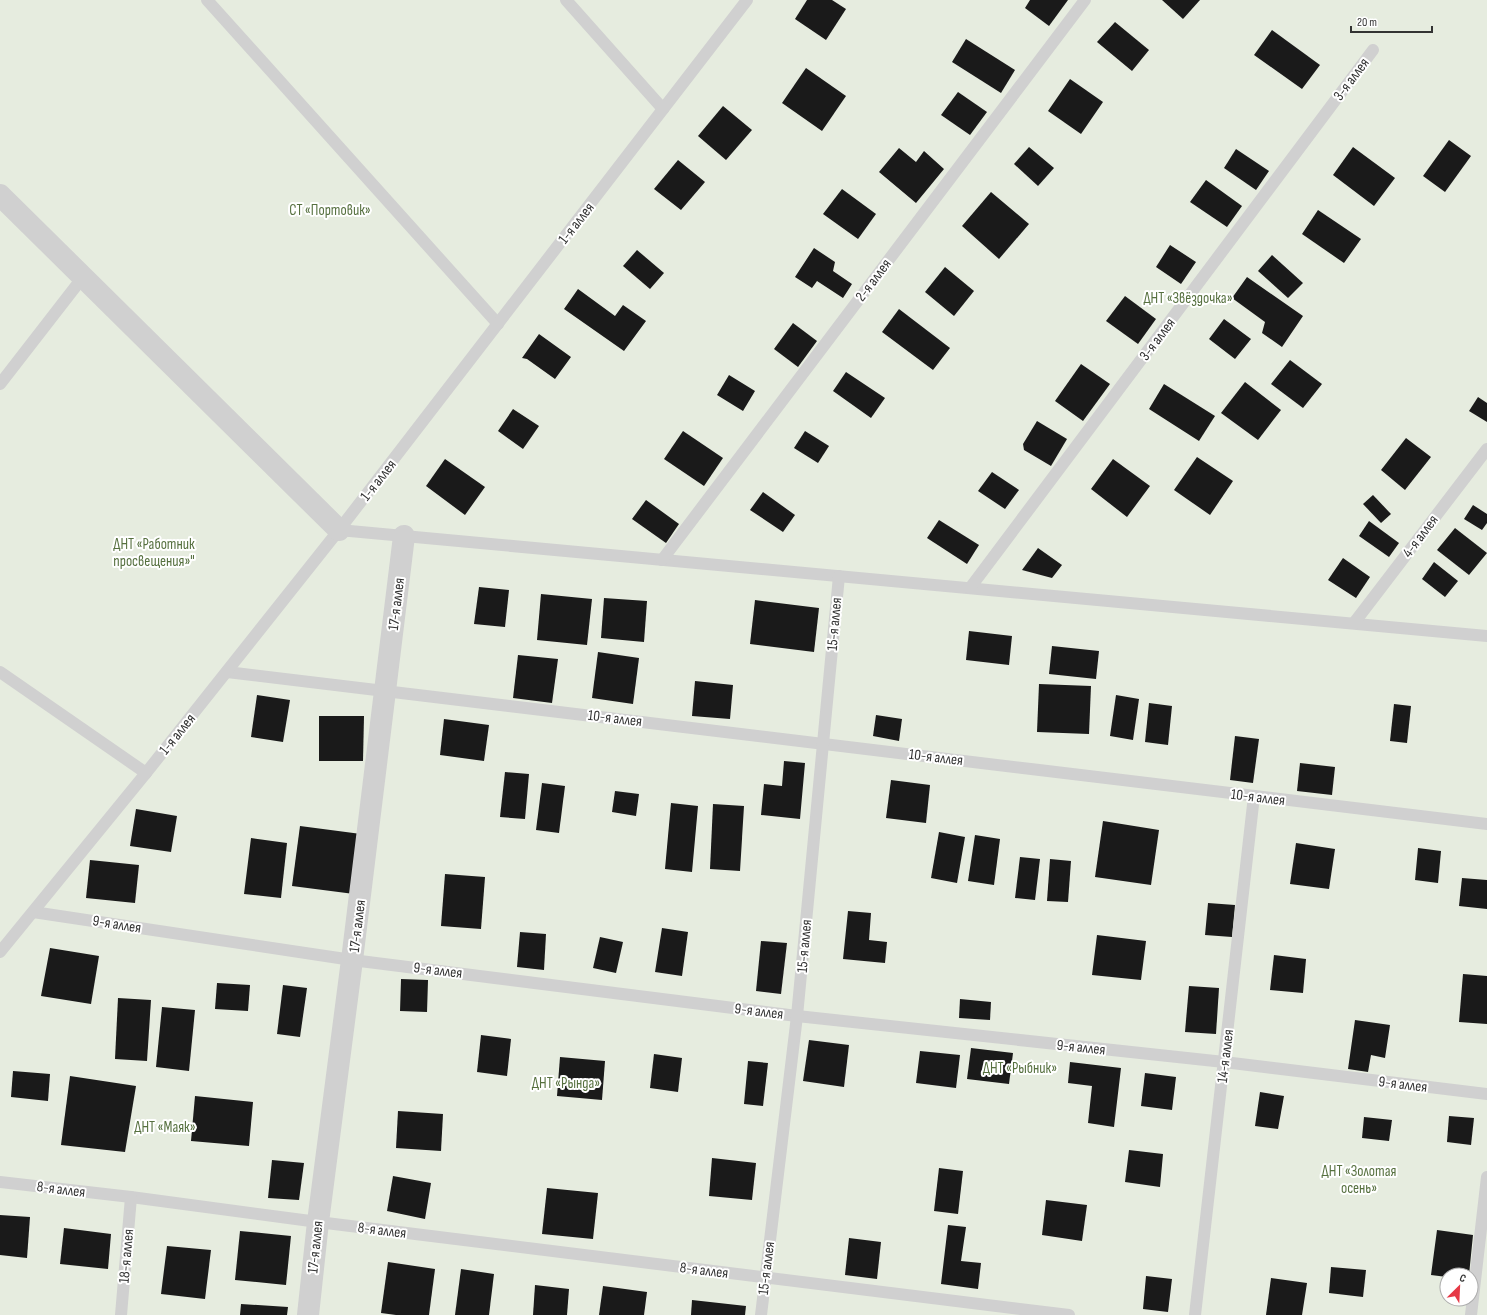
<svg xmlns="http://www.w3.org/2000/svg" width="1487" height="1315" font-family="'Sofia Sans Condensed',sans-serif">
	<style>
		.green { fill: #e6ecdf; fill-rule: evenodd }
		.building { fill: #1a1a1a }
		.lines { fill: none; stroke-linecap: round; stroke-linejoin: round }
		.service { stroke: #d0d0d0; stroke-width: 12 }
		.minor { stroke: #d0d0d0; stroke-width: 22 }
		.labels { text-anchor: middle; stroke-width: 4; stroke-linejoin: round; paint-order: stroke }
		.street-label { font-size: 15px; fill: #333; stroke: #fff }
		.park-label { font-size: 15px; fill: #56703f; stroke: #fff }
	</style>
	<rect width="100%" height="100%" fill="#fff"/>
	<!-- green -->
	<path class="green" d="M 0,0 L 1487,0 L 1487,1315 L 0,1315 ZM 1447,1275 L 1471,1275 L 1471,1299 L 1447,1299 Z"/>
	<!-- building -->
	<g class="building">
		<path d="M 807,0 L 832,0 L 846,9 L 826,40 L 795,19 Z"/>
		<path d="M 1030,0 L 1068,0 L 1049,26 L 1025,8 Z"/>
		<path d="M 1162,0 L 1200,0 L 1183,19 Z"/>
		<path d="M 1115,22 L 1149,50 L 1132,71 L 1097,42 Z"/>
		<path d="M 1272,30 L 1320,65 L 1302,89 L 1254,55 Z"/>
		<path d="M 966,39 L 1015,70 L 1001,93 L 952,62 Z"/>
		<path d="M 806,68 L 846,96 L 822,131 L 782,103 Z"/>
		<path d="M 1070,79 L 1103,102 L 1081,134 L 1048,111 Z"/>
		<path d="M 958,92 L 987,112 L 970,135 L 941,115 Z"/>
		<path d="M 723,106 L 752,130 L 726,160 L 698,136 Z"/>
		<path d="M 1449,140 L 1471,156 L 1445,192 L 1423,176 Z"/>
		<path d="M 1029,147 L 1054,168 L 1038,186 L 1014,164 Z"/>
		<path d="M 1353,147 L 1395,178 L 1374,206 L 1333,175 Z"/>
		<path d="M 899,148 L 916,162 L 924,151 L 944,169 L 916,203 L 879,172 Z"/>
		<path d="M 1236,149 L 1269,171 L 1256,190 L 1224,168 Z"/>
		<path d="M 678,160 L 705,182 L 681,210 L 654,189 Z"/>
		<path d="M 1206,180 L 1242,206 L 1227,227 L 1190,202 Z"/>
		<path d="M 842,189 L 876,214 L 858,239 L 823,214 Z"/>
		<path d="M 991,192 L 1029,224 L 999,259 L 962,226 Z"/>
		<path d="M 1318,210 L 1361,239 L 1344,263 L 1302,234 Z"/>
		<path d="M 1170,245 L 1196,262 L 1181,284 L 1156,267 Z"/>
		<path d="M 814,248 L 835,262 L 833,271 L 852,284 L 843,298 L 817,281 L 812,288 L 795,277 Z"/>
		<path d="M 637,250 L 664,273 L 650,289 L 623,266 Z"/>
		<path d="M 1272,255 L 1303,283 L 1288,298 L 1258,271 Z"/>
		<path d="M 945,267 L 974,291 L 954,316 L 925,292 Z"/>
		<path d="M 1247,277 L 1303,316 L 1282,347 L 1262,333 L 1265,322 L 1232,298 Z"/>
		<path d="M 578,289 L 615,316 L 623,305 L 646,321 L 624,351 L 564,309 Z"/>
		<path d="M 1125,296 L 1156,319 L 1138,344 L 1106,321 Z"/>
		<path d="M 899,309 L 950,348 L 933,370 L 882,332 Z"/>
		<path d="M 1224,319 L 1251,339 L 1235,359 L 1209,339 Z"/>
		<path d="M 793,323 L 817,341 L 798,367 L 774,349 Z"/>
		<path d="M 539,334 L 571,357 L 555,379 L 527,359 L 522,358 Z"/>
		<path d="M 1290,360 L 1322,384 L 1303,408 L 1271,384 Z"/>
		<path d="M 1081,364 L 1110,384 L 1083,421 L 1055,401 Z"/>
		<path d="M 846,372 L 885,398 L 871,418 L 833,391 Z"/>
		<path d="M 729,375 L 755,391 L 743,411 L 717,395 Z"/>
		<path d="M 1245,382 L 1281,410 L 1258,440 L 1221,413 Z"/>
		<path d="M 1164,384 L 1215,416 L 1199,441 L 1149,409 Z"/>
		<path d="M 1478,397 L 1487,403 L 1487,422 L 1469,411 Z"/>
		<path d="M 513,409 L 539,426 L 523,449 L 498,431 Z"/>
		<path d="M 1037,421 L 1067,439 L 1051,466 L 1024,450 L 1023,444 Z"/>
		<path d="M 683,431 L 723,458 L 704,486 L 664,459 Z"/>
		<path d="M 805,431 L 829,446 L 818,463 L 794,448 Z"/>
		<path d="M 1406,438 L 1431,457 L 1405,490 L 1381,470 Z"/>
		<path d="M 1197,457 L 1233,481 L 1210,515 L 1174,490 Z"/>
		<path d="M 445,459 L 485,487 L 465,515 L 426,486 Z"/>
		<path d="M 1113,459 L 1150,486 L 1127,517 L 1091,489 Z"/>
		<path d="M 992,472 L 1019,490 L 1005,509 L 978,491 Z"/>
		<path d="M 763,492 L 795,515 L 783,532 L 750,510 Z"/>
		<path d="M 1373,495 L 1391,514 L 1381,523 L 1363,504 Z"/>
		<path d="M 646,500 L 679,524 L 666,543 L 632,519 Z"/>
		<path d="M 1473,505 L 1487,514 L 1487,523 L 1482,530 L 1464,519 Z"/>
		<path d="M 939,520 L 979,545 L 967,564 L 927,538 Z"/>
		<path d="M 1369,521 L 1399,543 L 1389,557 L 1359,536 Z"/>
		<path d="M 1455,528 L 1487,553 L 1469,575 L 1437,550 Z"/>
		<path d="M 1038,548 L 1062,565 L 1052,578 L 1022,570 Z"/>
		<path d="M 1343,558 L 1370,577 L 1356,598 L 1328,580 Z"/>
		<path d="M 1434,562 L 1458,581 L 1445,597 L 1422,579 Z"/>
		<path d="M 479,587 L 509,590 L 505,627 L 474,624 Z"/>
		<path d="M 541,594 L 592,599 L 587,645 L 537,640 Z"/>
		<path d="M 604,598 L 647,601 L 644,642 L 601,638 Z"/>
		<path d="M 755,600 L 819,608 L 814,652 L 750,644 Z"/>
		<path d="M 969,631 L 1012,636 L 1009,665 L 966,660 Z"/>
		<path d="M 1052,646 L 1099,651 L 1096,679 L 1049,674 Z"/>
		<path d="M 598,652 L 639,658 L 633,704 L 592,698 Z"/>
		<path d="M 518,655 L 558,659 L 552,703 L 513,698 Z"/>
		<path d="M 695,681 L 733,685 L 730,719 L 692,716 Z"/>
		<path d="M 1039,684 L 1091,686 L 1089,734 L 1037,732 Z"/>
		<path d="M 257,695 L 290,700 L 283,742 L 251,737 Z"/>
		<path d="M 1116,695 L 1139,699 L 1133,740 L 1110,736 Z"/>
		<path d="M 1149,703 L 1172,706 L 1168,745 L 1145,742 Z"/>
		<path d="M 1394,704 L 1411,706 L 1407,743 L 1390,741 Z"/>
		<path d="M 876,715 L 902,719 L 899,741 L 873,736 Z"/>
		<path d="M 319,716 L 364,716 L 363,761 L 319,761 Z"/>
		<path d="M 444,719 L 489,725 L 484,761 L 440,755 Z"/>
		<path d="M 1235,736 L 1259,739 L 1253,783 L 1230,780 Z"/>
		<path d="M 784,761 L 805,763 L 800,819 L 761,815 L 764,784 L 782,786 Z"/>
		<path d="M 1300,763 L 1335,767 L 1332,795 L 1297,791 Z"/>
		<path d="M 505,772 L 529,774 L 525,819 L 500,817 Z"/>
		<path d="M 891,780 L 930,785 L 926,823 L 886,818 Z"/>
		<path d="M 542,783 L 565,786 L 559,833 L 536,830 Z"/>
		<path d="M 615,791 L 639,794 L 636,816 L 612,812 Z"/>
		<path d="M 671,803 L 698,806 L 692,872 L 665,869 Z"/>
		<path d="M 713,804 L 744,806 L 740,871 L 710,869 Z"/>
		<path d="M 136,809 L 177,816 L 171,852 L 130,846 Z"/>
		<path d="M 1103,821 L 1159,830 L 1151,885 L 1095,877 Z"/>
		<path d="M 300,826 L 361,834 L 354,894 L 292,886 Z"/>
		<path d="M 939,832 L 965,837 L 957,883 L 931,878 Z"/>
		<path d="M 975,835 L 1000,839 L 994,885 L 968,881 Z"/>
		<path d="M 251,838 L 287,843 L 281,898 L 244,894 Z"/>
		<path d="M 1296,843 L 1335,849 L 1329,889 L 1290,884 Z"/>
		<path d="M 1418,848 L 1441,851 L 1438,883 L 1415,880 Z"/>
		<path d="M 1020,857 L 1040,859 L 1035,900 L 1015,898 Z"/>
		<path d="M 1050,859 L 1071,861 L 1068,902 L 1047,901 Z"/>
		<path d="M 90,860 L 139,865 L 135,903 L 86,898 Z"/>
		<path d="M 445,874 L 485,877 L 481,929 L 441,926 Z"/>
		<path d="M 1462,878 L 1487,880 L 1487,909 L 1459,906 Z"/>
		<path d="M 1208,903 L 1235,905 L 1232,937 L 1205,935 Z"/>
		<path d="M 848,911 L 871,913 L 869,940 L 887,942 L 885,963 L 843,959 Z"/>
		<path d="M 662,928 L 688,932 L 682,976 L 655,972 Z"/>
		<path d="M 520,932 L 546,934 L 544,970 L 517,967 Z"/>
		<path d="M 1097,935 L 1146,941 L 1141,980 L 1092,975 Z"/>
		<path d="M 600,937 L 623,942 L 616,973 L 593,968 Z"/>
		<path d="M 761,941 L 787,943 L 781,994 L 756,991 Z"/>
		<path d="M 50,948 L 99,956 L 91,1004 L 41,996 Z"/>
		<path d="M 1274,955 L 1306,959 L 1303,993 L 1270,990 Z"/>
		<path d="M 1463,974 L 1487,976 L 1487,1024 L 1459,1022 Z"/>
		<path d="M 401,979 L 428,980 L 427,1012 L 400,1011 Z"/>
		<path d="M 217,983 L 250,985 L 248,1011 L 215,1009 Z"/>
		<path d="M 283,985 L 307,988 L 300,1037 L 277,1034 Z"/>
		<path d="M 1189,986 L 1219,988 L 1216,1034 L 1185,1032 Z"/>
		<path d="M 118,998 L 151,1000 L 147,1061 L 115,1059 Z"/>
		<path d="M 960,999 L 991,1002 L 990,1020 L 959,1018 Z"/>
		<path d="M 162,1007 L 195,1010 L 189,1071 L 156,1067 Z"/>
		<path d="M 1355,1020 L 1390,1025 L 1385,1058 L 1371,1055 L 1368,1072 L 1348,1069 Z"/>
		<path d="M 481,1035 L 511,1039 L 507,1076 L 477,1072 Z"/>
		<path d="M 809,1040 L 849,1045 L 844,1087 L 803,1081 Z"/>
		<path d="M 971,1048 L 1013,1053 L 1009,1084 L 967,1079 Z"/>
		<path d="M 920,1051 L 960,1055 L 956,1088 L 916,1083 Z"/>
		<path d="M 654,1054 L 682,1058 L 678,1092 L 650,1088 Z"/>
		<path d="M 560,1057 L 605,1061 L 602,1100 L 557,1096 Z"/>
		<path d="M 748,1061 L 768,1063 L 763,1106 L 744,1104 Z"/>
		<path d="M 1070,1062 L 1121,1068 L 1114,1127 L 1088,1123 L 1092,1086 L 1068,1083 Z"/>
		<path d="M 13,1071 L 50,1074 L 48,1101 L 11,1097 Z"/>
		<path d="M 1145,1073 L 1176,1077 L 1172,1110 L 1141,1106 Z"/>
		<path d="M 70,1076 L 136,1086 L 125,1152 L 61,1145 Z"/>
		<path d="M 1260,1092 L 1284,1096 L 1278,1129 L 1255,1126 Z"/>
		<path d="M 195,1096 L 253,1102 L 249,1146 L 191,1141 Z"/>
		<path d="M 398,1111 L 443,1114 L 441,1151 L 396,1148 Z"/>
		<path d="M 1449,1116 L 1474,1118 L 1471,1145 L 1447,1142 Z"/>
		<path d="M 1364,1117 L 1392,1120 L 1389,1141 L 1362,1138 Z"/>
		<path d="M 1129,1150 L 1163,1154 L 1160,1187 L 1125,1182 Z"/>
		<path d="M 712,1158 L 756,1163 L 752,1200 L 709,1196 Z"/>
		<path d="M 272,1160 L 304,1163 L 299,1200 L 268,1198 Z"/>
		<path d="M 939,1168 L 963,1171 L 958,1214 L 934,1211 Z"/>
		<path d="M 393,1176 L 431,1183 L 425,1219 L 387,1211 Z"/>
		<path d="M 547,1188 L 598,1193 L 593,1239 L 542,1234 Z"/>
		<path d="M 1046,1200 L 1087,1205 L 1082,1241 L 1042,1235 Z"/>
		<path d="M 0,1215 L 30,1217 L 27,1258 L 0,1255 Z"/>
		<path d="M 948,1225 L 966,1227 L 961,1261 L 981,1263 L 978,1289 L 941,1284 Z"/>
		<path d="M 64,1228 L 111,1234 L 108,1269 L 60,1264 Z"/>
		<path d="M 1437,1230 L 1473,1235 L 1469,1275 L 1447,1275 L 1447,1277 L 1431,1275 Z"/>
		<path d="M 240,1231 L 291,1236 L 286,1285 L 235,1280 Z"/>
		<path d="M 849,1238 L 881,1242 L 877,1279 L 845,1275 Z"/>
		<path d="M 167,1246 L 211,1250 L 205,1299 L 161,1294 Z"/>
		<path d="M 388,1262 L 435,1269 L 429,1315 L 396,1315 L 381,1313 Z"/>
		<path d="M 1331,1267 L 1366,1270 L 1363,1297 L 1329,1293 Z"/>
		<path d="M 461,1269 L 494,1274 L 489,1315 L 455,1315 Z"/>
		<path d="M 1146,1276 L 1172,1279 L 1168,1312 L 1143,1309 Z"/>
		<path d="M 1271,1278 L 1307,1283 L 1302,1315 L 1266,1315 Z"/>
		<path d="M 535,1285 L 569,1289 L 567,1315 L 533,1315 Z"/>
		<path d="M 603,1286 L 647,1292 L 644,1315 L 599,1315 Z"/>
		<path d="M 692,1300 L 746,1306 L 745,1315 L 691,1315 Z"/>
		<path d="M 241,1304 L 288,1307 L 287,1315 L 240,1315 Z"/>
	</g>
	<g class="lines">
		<!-- service -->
		<g class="service">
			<path d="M 207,0 L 498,324"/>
			<path d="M 566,0 L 663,109"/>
			<path d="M 0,384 L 83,277"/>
			<path d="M 339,530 L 1487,636"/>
			<path d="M 662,560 L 1085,0"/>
			<path d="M 970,588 L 1373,50"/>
			<path d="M 1354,623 L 1487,449"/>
			<path d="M 0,672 L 146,773"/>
			<path d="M 227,672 L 1487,824"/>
			<path d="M 33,912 L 352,960 L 797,1016 L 1224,1062 L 1487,1094"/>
			<path d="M 0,952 L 146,773 L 339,530 L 747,0"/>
			<path d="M 0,1182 L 131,1197 L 318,1222 L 1069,1315"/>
			<path d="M 121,1315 L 131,1197"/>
			<path d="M 761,1315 L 797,1016 L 839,576"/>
			<path d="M 1195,1315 L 1254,796"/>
			<path d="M 1471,1315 L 1487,1177"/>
		</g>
		<!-- minor -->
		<g class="minor">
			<path d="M 0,195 L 339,530"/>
			<path d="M 308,1315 L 318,1222 L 352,960 L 404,536"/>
		</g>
	</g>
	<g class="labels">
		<!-- street labels -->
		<g class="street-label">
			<text transform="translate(1351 79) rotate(-53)" y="5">3-я аллея</text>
			<text transform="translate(576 223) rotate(-52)" y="5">1-я аллея</text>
			<text transform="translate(873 280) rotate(-53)" y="5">2-я аллея</text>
			<text transform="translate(1157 339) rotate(-53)" y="5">3-я аллея</text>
			<text transform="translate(378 480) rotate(-52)" y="5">1-я аллея</text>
			<text transform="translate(1420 536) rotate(-53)" y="5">4-я аллея</text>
			<text transform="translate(396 604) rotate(-83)" y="5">17-я аллея</text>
			<text transform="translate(834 624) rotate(-85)" y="5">15-я аллея</text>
			<text transform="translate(615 718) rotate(7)" y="5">10-я аллея</text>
			<text transform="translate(177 734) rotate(-51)" y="5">1-я аллея</text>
			<text transform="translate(936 757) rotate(7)" y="5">10-я аллея</text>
			<text transform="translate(1258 797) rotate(7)" y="5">10-я аллея</text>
			<text transform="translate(117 924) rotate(9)" y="5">9-я аллея</text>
			<text transform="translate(357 926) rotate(-83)" y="5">17-я аллея</text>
			<text transform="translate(804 946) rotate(-85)" y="5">15-я аллея</text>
			<text transform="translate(438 970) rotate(7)" y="5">9-я аллея</text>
			<text transform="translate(759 1011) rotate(7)" y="5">9-я аллея</text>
			<text transform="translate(1081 1047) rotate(6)" y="5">9-я аллея</text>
			<text transform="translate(1225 1056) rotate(-83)" y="5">14-я аллея</text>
			<text transform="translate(1403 1084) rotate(7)" y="5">9-я аллея</text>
			<text transform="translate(61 1189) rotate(7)" y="5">8-я аллея</text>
			<text transform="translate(382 1230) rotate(7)" y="5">8-я аллея</text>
			<text transform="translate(315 1247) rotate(-84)" y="5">17-я аллея</text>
			<text transform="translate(126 1256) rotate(-85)" y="5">18-я аллея</text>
			<text transform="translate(766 1268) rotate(-83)" y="5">15-я аллея</text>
			<text transform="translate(704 1270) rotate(7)" y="5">8-я аллея</text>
		</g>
		<!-- park labels -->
		<g class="park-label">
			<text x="330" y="215">СТ «Портовик»</text>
			<text x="1188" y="303">ДНТ «Звёздочка»</text>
			<text x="154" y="549">ДНТ «Работник<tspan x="154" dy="17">просвещения»"</tspan></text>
			<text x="1020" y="1073">ДНТ «Рыбник»</text>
			<text x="566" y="1088">ДНТ «Рында»</text>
			<text x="165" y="1132">ДНТ «Маяк»</text>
			<text x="1359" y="1176">ДНТ «Золотая<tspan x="1359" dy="17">осень»</tspan></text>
		</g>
	</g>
	<!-- north arrow -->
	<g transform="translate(1459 1287) rotate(24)"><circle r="19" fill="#ffffff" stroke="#adadad"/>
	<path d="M0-3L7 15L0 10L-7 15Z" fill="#e63946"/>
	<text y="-6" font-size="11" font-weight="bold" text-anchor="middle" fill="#333333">С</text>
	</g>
	<!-- scale -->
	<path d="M1351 26v6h81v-6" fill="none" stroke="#333333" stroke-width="2"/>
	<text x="1357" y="26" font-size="12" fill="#333333" stroke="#ffffff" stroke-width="3" paint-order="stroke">20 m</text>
</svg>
